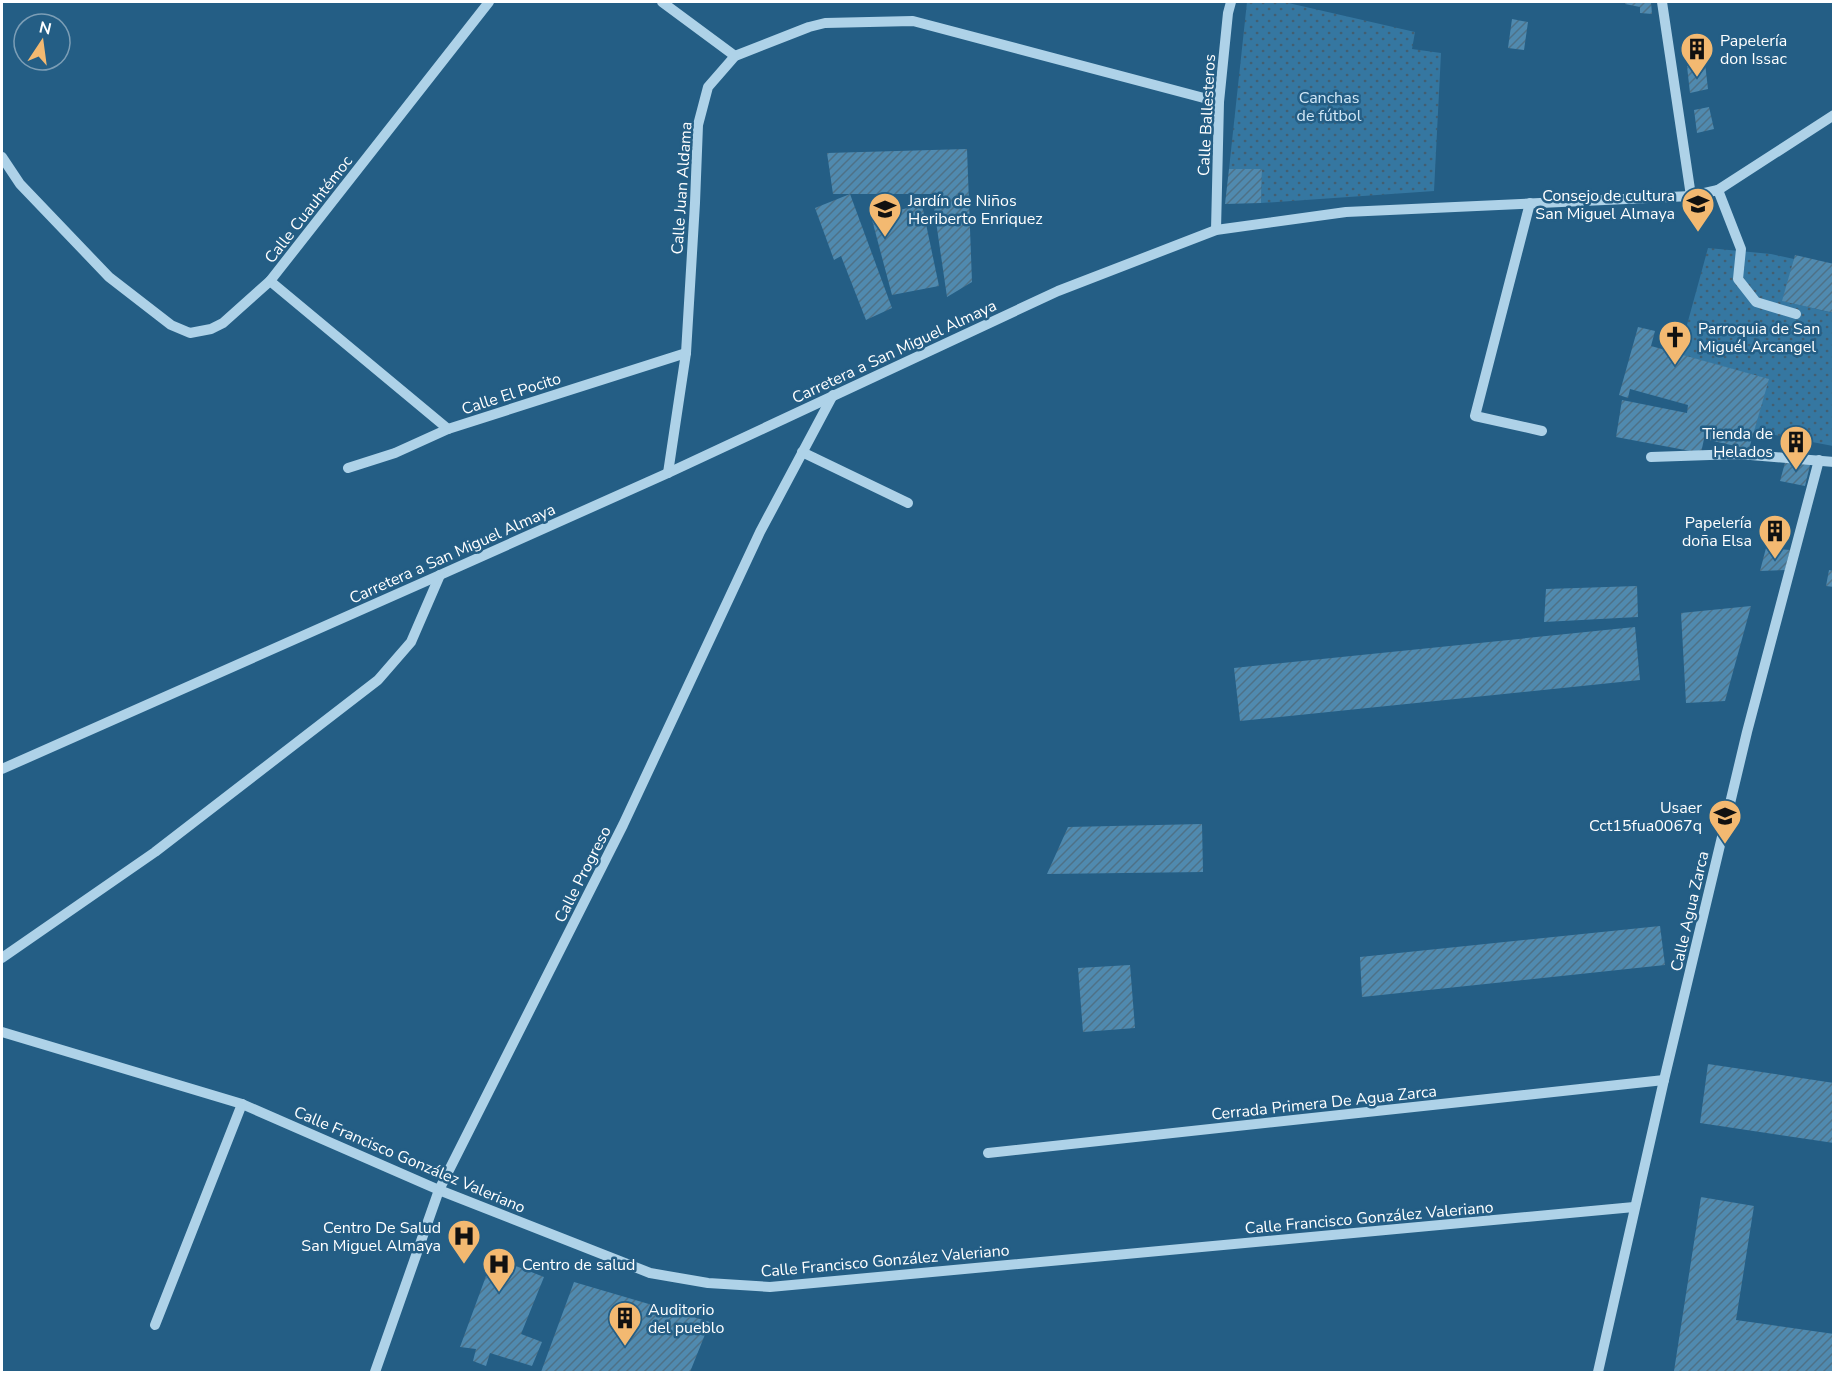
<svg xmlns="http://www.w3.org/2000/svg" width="1835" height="1374" font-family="'Nunito Sans',sans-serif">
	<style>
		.park { fill: url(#park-dots) }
		.building { fill: url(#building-hatch) }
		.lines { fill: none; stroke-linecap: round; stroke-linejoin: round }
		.minor { stroke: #aed2e8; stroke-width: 10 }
		.labels { text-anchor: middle; stroke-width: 5; stroke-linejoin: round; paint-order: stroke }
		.poi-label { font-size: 16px; fill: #fff; stroke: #245e85; text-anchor: start }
		.park-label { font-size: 16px; fill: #d2e8f7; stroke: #245e85 }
		.street-label { font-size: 16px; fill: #fff; stroke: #245e85 }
	</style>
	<defs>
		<pattern id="park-dots" width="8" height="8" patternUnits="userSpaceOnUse" patternTransform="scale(1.5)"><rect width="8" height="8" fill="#3577a1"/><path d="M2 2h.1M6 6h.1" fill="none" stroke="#425f72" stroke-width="1.8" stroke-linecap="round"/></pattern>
		<pattern id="building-hatch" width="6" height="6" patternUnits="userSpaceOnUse" patternTransform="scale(1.5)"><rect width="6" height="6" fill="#508aaf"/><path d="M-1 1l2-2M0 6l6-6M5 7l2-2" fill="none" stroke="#4e7187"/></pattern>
	</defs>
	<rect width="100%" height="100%" fill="#245e85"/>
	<!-- park -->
	<g class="park">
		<path d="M 1247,2 L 1284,2 L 1415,32 L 1412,49 L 1441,53 L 1434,191 L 1261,203 L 1262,169 L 1229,169 Z"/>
		<path d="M 1708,248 L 1771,254 L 1794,259 L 1783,301 L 1833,313 L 1833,446 L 1754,431 L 1768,379 L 1679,354 Z"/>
	</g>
	<!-- building -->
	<g class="building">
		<path d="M 1625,2 L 1651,2 L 1652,14 L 1640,13 L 1640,7 L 1625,4 Z"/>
		<path d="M 1512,19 L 1528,22 L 1524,50 L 1508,48 Z"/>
		<path d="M 1705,63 L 1708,89 L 1690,93 L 1687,66 Z"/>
		<path d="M 1709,107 L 1714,129 L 1697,133 L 1694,110 Z"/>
		<path d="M 967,149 L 972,282 L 947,297 L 932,194 L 833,194 L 827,153 Z"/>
		<path d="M 1229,169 L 1262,169 L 1261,203 L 1225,204 Z"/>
		<path d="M 850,194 L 892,308 L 866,320 L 841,256 L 834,260 L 815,208 Z"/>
		<path d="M 922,205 L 939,286 L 892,295 L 871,216 Z"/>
		<path d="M 1795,255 L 1834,264 L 1834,313 L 1782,301 Z"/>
		<path d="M 1638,327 L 1655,331 L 1651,346 L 1769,379 L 1749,449 L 1704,439 L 1701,453 L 1616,437 L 1622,400 L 1687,413 L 1688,405 L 1630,389 L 1628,398 L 1619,395 Z"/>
		<path d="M 1786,459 L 1811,461 L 1805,486 L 1780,481 Z"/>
		<path d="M 1766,548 L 1790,550 L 1785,570 L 1760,571 Z"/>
		<path d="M 1829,570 L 1834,571 L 1834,587 L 1826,586 Z"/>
		<path d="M 1637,586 L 1638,617 L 1544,622 L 1546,589 Z"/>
		<path d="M 1751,606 L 1725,701 L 1686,703 L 1681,613 Z"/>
		<path d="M 1635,627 L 1640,680 L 1240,721 L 1234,668 Z"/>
		<path d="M 1202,824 L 1203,872 L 1047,874 L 1068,827 Z"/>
		<path d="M 1660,926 L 1665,965 L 1362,997 L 1360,957 Z"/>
		<path d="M 1130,965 L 1135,1028 L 1083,1032 L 1078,968 Z"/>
		<path d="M 1708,1064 L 1834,1083 L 1834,1143 L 1700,1123 Z"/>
		<path d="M 1701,1197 L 1754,1206 L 1736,1320 L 1834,1334 L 1834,1372 L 1687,1372 L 1674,1371 Z"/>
		<path d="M 493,1257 L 544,1277 L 521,1334 L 542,1342 L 532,1366 L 490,1353 L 486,1366 L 473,1361 L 476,1349 L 460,1347 Z"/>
		<path d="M 574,1282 L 710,1322 L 690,1372 L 541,1372 Z"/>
	</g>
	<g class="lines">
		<!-- minor -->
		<g class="minor">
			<path d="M 662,2 L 735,56"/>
			<path d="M 1662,2 L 1691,196"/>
			<path d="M 2,157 L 20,184 L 109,277 L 171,325 L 190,333 L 211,329 L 223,323 L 270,281 L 489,2"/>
			<path d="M 1718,190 L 1741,249 L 1738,279 L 1756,302 L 1796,314"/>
			<path d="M 1530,203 L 1475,416 L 1542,431"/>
			<path d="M 1216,230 L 1219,102 L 1228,13 L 1231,2"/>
			<path d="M 270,281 L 448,429"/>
			<path d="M 802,452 L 908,503"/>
			<path d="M 1651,457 L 1739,454 L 1834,462"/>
			<path d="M 348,468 L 395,453 L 448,429 L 686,353"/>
			<path d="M 668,473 L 686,353 L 695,203 L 698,125 L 708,87 L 735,56 L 809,27 L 825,23 L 913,21 L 1219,102"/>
			<path d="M 2,769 L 440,575 L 668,473 L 1058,291 L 1216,230 L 1346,212 L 1691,196 L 1718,190 L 1834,115"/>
			<path d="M 2,958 L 155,852 L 378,680 L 411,642 L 440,575"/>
			<path d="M 2,1032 L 242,1104 L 439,1190 L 650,1273 L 708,1283 L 770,1287 L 1634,1207"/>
			<path d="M 988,1153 L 1664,1080"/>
			<path d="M 155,1325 L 242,1104"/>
			<path d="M 375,1372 L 439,1190 L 623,825 L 760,532 L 833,395"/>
			<path d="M 1598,1372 L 1664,1080 L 1747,732 L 1819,460"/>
		</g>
	</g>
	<!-- icons -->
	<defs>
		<g id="building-pin" transform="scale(1.725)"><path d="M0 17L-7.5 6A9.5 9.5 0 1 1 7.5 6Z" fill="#f3b971" stroke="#245e85"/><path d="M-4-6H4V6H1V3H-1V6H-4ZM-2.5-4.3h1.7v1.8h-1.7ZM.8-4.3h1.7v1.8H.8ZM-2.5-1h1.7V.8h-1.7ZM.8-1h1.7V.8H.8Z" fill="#111"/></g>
		<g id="university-pin" transform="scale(1.725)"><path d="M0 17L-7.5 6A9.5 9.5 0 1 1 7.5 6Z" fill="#f3b971" stroke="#245e85"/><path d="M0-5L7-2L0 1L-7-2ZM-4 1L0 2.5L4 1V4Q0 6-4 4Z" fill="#111"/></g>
		<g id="school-pin" transform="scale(1.725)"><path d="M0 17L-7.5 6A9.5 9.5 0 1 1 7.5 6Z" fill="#f3b971" stroke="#245e85"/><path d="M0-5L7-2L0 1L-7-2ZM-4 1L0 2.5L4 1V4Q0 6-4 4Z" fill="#111"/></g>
		<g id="church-pin" transform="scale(1.725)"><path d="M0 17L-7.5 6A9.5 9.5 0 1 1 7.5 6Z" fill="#f3b971" stroke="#245e85"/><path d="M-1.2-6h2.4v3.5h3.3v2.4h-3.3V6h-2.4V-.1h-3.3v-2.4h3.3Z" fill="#111"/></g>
		<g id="hospital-pin" transform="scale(1.725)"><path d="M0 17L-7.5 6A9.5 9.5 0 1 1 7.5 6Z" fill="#f3b971" stroke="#245e85"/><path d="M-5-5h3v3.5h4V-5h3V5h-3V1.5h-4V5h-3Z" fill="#111"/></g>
	</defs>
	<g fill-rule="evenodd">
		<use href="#building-pin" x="1697" y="49"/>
		<use href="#university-pin" x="1698" y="204"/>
		<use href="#school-pin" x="885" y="209"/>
		<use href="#church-pin" x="1675" y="337"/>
		<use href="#building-pin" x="1796" y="442"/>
		<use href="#building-pin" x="1775" y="531"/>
		<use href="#school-pin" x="1725" y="816"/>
		<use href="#hospital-pin" x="464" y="1236"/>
		<use href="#hospital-pin" x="499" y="1264"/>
		<use href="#building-pin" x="625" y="1318"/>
	</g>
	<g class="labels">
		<!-- poi labels -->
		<g class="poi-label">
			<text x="1720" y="46">Papelería<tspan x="1720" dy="18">don Issac</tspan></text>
			<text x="1675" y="201" text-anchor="end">Consejo de cultura<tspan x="1675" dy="18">San Miguel Almaya</tspan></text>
			<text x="908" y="206">Jardín de Niños<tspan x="908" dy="18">Heriberto Enriquez</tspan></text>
			<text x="1698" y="334">Parroquia de San<tspan x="1698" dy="18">Miguél Arcangel</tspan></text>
			<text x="1773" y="439" text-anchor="end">Tienda de<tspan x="1773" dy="18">Helados</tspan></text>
			<text x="1752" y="528" text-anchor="end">Papelería<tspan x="1752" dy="18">doña Elsa</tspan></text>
			<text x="1702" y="813" text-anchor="end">Usaer<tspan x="1702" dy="18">Cct15fua0067q</tspan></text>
			<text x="441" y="1233" text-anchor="end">Centro De Salud<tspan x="441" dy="18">San Miguel Almaya</tspan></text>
			<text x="522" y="1270">Centro de salud</text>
			<text x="648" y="1315">Auditorio<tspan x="648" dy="18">del pueblo</tspan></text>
		</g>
		<!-- park labels -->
		<g class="park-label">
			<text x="1329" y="103">Canchas<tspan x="1329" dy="18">de fútbol</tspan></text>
		</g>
		<!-- street labels -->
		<g class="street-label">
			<text transform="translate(1206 115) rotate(-87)" y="6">Calle Ballesteros</text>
			<text transform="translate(681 188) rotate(-86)" y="6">Calle Juan Aldama</text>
			<text transform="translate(308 209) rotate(-52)" y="6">Calle Cuauhtémoc</text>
			<text transform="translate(894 351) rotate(-25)" y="6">Carretera a San Miguel Almaya</text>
			<text transform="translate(511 393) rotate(-18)" y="6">Calle El Pocito</text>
			<text transform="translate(452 553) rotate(-24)" y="6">Carretera a San Miguel Almaya</text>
			<text transform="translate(582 874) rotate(-63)" y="6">Calle Progreso</text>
			<text transform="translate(1689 911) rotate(-77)" y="6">Calle Agua Zarca</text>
			<text transform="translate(1324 1102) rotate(-6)" y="6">Cerrada Primera De Agua Zarca</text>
			<text transform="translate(410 1159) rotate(23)" y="6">Calle Francisco González Valeriano</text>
			<text transform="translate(1369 1217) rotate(-5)" y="6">Calle Francisco González Valeriano</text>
			<text transform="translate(885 1260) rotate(-5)" y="6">Calle Francisco González Valeriano</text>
		</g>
	</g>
	<!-- border -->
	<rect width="1835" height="1374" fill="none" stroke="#ffffff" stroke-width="6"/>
	<!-- north arrow -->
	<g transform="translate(42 42) rotate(13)"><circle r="28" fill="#245e85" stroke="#7c9eb6" stroke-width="1.5"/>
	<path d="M0-4.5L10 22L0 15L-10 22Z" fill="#f3b971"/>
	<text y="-9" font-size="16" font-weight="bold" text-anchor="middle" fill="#ffffff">N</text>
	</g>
</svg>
